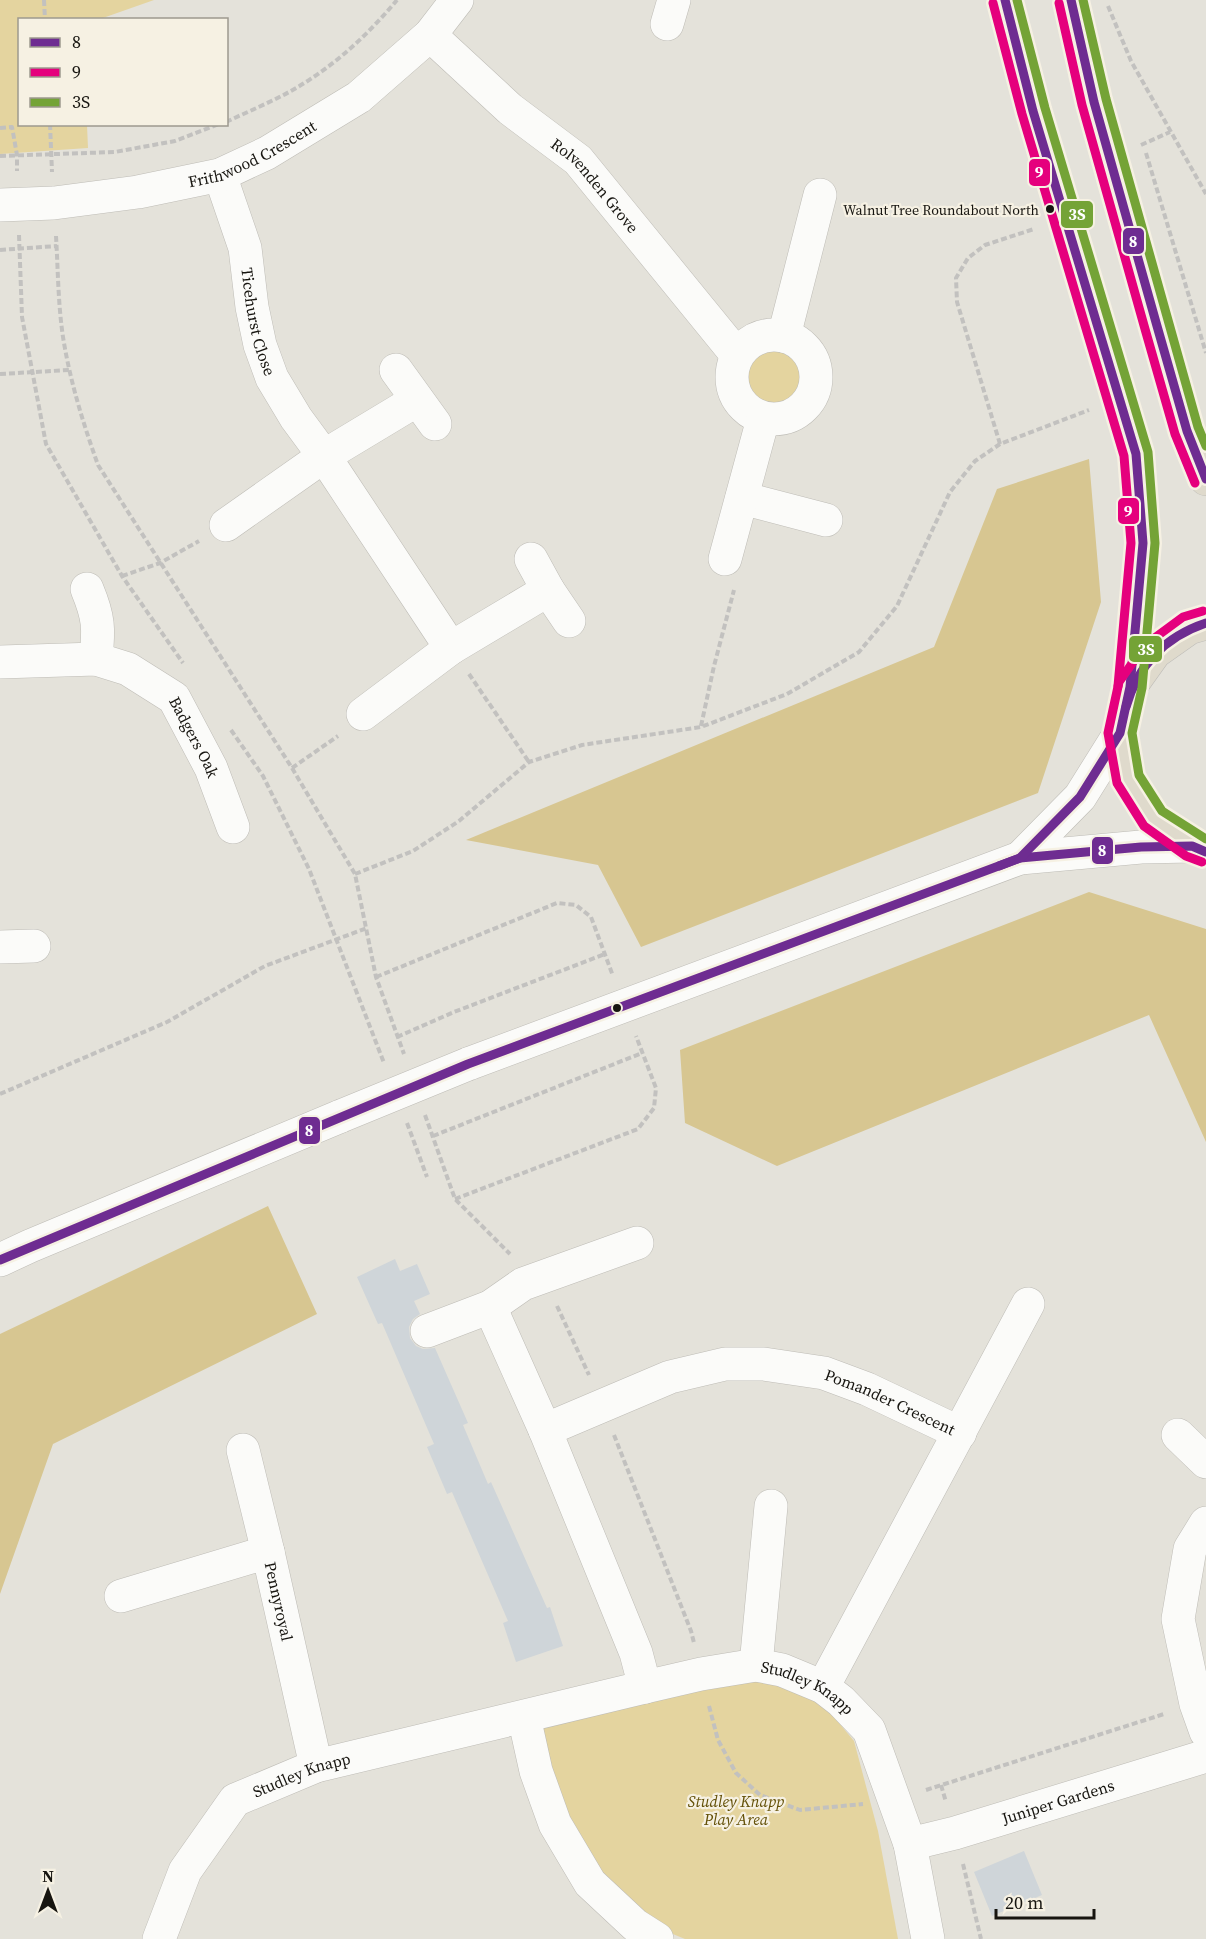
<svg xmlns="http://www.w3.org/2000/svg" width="1206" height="1939" font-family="'Source Serif 4',serif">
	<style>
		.green { fill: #e4d49f }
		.forest { fill: #d7c691 }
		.building { fill: #cfd5d9 }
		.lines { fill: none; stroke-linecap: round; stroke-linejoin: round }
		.minor-casing { stroke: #bebcb6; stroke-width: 34 }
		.highway-casing { stroke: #bebdb9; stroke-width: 34 }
		.path { stroke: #c2c1bf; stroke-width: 4; stroke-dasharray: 6 3; stroke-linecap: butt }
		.minor { stroke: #fbfbf9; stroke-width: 33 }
		.highway { stroke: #dfdacc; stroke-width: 33 }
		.minor-bridge-casing { stroke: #bebcb6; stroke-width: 34; stroke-linecap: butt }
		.highway-bridge-casing { stroke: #bebdb9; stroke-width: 34; stroke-linecap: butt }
		.minor-bridge { stroke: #fbfbf9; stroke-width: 33 }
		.highway-bridge { stroke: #dfdacc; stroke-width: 33 }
		.bus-1-casing { stroke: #f6f1e3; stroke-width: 14 }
		.bus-2-casing { stroke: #f6f1e3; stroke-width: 14 }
		.bus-3-casing { stroke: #f6f1e3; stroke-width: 14 }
		.bus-1 { stroke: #6e2c91; stroke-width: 9 }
		.bus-2 { stroke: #e5007d; stroke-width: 9 }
		.bus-3 { stroke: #74a336; stroke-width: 9 }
		.bus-dot { fill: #171510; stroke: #f6f1e3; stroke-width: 2 }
		.labels { text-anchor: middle; stroke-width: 4.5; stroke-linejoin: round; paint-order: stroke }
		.bus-label { font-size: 14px; fill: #171510; stroke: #f6f1e3; text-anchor: end }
		.street-label { font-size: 16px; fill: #171510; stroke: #f6f1e3 }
		.park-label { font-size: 16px; font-style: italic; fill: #645108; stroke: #f6f1e3 }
		.line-badge { stroke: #f6f1e3; stroke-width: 2 }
		.badge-label { font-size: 16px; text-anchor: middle; font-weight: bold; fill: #fff }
	</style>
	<rect width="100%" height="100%" fill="#e4e2da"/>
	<!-- green -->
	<g class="green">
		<path d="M 0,0 L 154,0 L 100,19 L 20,20 L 20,124 L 87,125 L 88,148 L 0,154 Z"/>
		<circle cx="775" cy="377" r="29"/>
		<path d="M 728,1680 L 782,1683 L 824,1705 L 854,1741 L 878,1831 L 898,1939 L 685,1939 L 668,1932 L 611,1887 L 554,1792 L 541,1720 Z"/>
	</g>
	<!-- forest -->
	<g class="forest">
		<path d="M 1089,459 L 1101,602 L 1038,793 L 641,947 L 598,865 L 466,840 L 934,647 L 997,489 Z"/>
		<path d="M 1089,892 L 1206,929 L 1206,1142 L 1149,1015 L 777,1166 L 685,1123 L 680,1050 Z"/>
		<path d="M 268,1206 L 317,1314 L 53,1444 L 0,1594 L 0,1334 Z"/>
	</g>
	<!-- building -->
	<g class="building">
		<path d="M 395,1259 L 400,1271 L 417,1264 L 430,1294 L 414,1301 L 420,1314 L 413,1319 L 409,1327 L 410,1338 L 416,1346 L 423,1349 L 435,1348 L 468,1423 L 463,1425 L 488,1484 L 491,1482 L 547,1608 L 550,1607 L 563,1646 L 516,1662 L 503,1623 L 508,1621 L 452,1492 L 447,1494 L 427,1447 L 434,1444 L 382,1323 L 378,1324 L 357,1277 Z"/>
		<path d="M 1024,1851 L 1042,1895 L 992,1916 L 974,1872 Z"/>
	</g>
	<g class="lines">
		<!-- minor casing -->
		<g class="minor-casing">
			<g id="minor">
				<path d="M 667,24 L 674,0"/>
				<path id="s1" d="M 430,35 L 510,109 L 578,160 L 737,355"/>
				<path id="s2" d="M 220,175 L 245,248 L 252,307 L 260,345 L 272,378 L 296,418 L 324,456 L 451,648"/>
				<path id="s3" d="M 0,205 L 54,203 L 138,192 L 220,175 L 267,153 L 359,97 L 430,35 L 457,0"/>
				<circle cx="774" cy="377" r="42"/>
				<path d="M 784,336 L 820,195"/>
				<path d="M 396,370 L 435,424"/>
				<path d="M 742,498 L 826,520"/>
				<path d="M 226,525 L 324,456 L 417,400"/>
				<path d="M 531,559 L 548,590 L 569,621"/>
				<path d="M 725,559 L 763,419"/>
				<path d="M 87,589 C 99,618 99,628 96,659"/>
				<path id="s4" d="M 0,662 L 96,659 L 128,669 L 174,698 L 211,768 L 233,827"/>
				<path d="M 363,714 L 451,648 L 548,590"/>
				<path d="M 1020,858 L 1080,797 L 1120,733"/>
				<path d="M 0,947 L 34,946"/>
				<path d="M 468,1064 L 1020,858 L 1141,847 L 1192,846"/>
				<path d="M 0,1260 L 30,1246 L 341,1116"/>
				<path d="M 490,1307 L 545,1430 L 636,1653 L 645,1687"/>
				<path d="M 427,1331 L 490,1307 L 523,1284 L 637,1243"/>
				<path id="s5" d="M 545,1430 L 670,1377 L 725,1364 L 764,1364 L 824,1373 L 867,1389 L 960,1433"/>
				<path d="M 1178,1435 L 1206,1462"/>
				<path d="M 243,1450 L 268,1552"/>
				<path d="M 1206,1523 L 1190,1549 L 1178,1619 L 1196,1704 L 1206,1732"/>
				<path id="s6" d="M 121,1596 L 268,1552 L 316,1766"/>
				<path d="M 756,1665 L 771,1506"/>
				<path d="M 823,1687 L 1028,1304"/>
				<path d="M 524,1717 L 536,1771 L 555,1824 L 590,1883 L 635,1925 L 657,1939"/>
				<path id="s7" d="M 910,1844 L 955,1833 L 1206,1756"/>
				<path id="s8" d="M 159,1939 L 185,1871 L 235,1800 L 316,1766 L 645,1687 L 701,1674 L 756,1665 L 782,1670 L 823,1687 L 841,1701 L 869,1730 L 910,1844 L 928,1939"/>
			</g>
		</g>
		<!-- highway casing -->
		<g class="highway-casing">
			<g id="highway">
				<path d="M 1005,0 L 1033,111 L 1105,353"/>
				<path d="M 1071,0 L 1094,102 L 1157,326"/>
				<path d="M 1187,431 L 1206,479"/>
				<path d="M 1206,623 L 1189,628 L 1155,652 L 1130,687 L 1120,733 L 1128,779 L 1153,819 L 1192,846 L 1206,851"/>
				<path d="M 1131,685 L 1143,543 L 1136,454"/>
			</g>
		</g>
		<!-- path -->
		<g class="path">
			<path d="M 44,0 L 45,20"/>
			<path d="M 1108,6 L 1131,61 L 1206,194"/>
			<path d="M 226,122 C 247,112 269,103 289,92 C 331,69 366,37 397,0"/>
			<path d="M 50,124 L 52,172"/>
			<path d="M 0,128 L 12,127 L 17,155 L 17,171"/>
			<path d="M 1141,145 L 1170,132"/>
			<path d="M 1146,153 L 1206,353"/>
			<path d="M 0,156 L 115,152 L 175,141 L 219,124"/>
			<path d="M 19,235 L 22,317 L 46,444 L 122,576 L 183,663"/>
			<path d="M 56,236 C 58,269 58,304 63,337 C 70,381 83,423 98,465 L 292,768 L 355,874 L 376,977 L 404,1054"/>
			<path d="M 0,250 L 57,246"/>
			<path d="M 0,374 L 69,370"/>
			<path d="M 1000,444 L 957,302 L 956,278 L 968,258 L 985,245 L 1034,229"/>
			<path d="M 122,576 L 160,563 L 199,541"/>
			<path d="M 469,674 L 529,762"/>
			<path d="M 701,726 L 714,666 L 734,590"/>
			<path d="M 231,730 L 263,776 L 309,869 L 384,1063"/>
			<path d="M 292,768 L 338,736"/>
			<path d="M 355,874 L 413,851 L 459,821 L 529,762 L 582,745 L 701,727 L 787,694 L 859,652 L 897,606 L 950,492 L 975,461 L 1000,444 L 1089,410"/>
			<path d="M 376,977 L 557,903 L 576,905 L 591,917 L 613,976"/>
			<path d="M 397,1037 L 454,1012 L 605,954"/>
			<path d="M 0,1094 L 167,1022 L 265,966 L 367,928"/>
			<path d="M 425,1115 L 455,1199 L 510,1254"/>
			<path d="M 407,1123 L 427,1177"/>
			<path d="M 433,1136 L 642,1053"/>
			<path d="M 455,1199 L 638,1129 L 654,1108 L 656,1088 L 636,1036"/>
			<path d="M 557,1306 L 589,1375"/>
			<path d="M 614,1435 L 691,1631 L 694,1643"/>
			<path d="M 709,1706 L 718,1740 L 736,1773 L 760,1795 L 800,1810 L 863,1804"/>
			<path d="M 941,1785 L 946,1802"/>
			<path d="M 926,1790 L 1164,1714"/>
			<path d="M 963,1864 L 981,1939"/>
		</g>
		<!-- minor -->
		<use href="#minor" class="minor"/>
		<!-- highway -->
		<use href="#highway" class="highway"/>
		<!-- minor-bridge casing -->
		<g class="minor-bridge-casing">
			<path id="minor-bridge" d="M 341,1116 L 468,1064"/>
		</g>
		<!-- highway-bridge casing -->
		<g class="highway-bridge-casing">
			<g id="highway-bridge">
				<path d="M 1157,326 L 1187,431"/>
				<path d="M 1105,353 L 1136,454"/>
			</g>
		</g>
		<!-- minor-bridge -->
		<use href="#minor-bridge" class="minor-bridge"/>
		<!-- highway-bridge -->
		<use href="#highway-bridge" class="highway-bridge"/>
		<!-- bus-1 casing -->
		<g class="bus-1-casing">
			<g id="bus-1">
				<path d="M 1071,0 L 1094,102 L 1157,326 L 1187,431 L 1206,479"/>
				<path d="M 1126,707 C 1138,665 1164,637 1206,623"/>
				<path d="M 999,866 L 1020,858 L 1141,847 L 1192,846 L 1206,852"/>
				<path d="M 0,1260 L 468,1064 L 1020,858 L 1080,797 L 1120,733 L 1130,687 L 1143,543 L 1136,454 L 1033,111 L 1005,0"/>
			</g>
		</g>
		<!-- bus-2 casing -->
		<g class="bus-2-casing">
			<g id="bus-2">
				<path d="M 993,3 L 1022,114 L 1124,456 L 1131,543 L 1118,686"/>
				<path d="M 1059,3 L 1082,105 L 1145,329 L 1175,434 L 1195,483"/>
				<path d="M 1202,862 L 1186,856 L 1144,826 L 1117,783 L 1108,733 L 1119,682 L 1145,645 L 1183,617 L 1203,611"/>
			</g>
		</g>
		<!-- bus-3 casing -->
		<g class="bus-3-casing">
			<g id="bus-3">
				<path d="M 1017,0 L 1045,108 L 1148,452 L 1155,543 L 1142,688 L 1132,733 L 1139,775 L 1162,811 L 1206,839"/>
				<path d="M 1083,0 L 1106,99 L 1198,427 L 1206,446"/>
			</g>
		</g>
		<!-- bus-1 -->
		<use href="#bus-1" class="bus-1"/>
		<!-- bus-2 -->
		<use href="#bus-2" class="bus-2"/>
		<!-- bus-3 -->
		<use href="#bus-3" class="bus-3"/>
	</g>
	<!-- markers -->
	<g class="bus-dot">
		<circle cx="1050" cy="209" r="5"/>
		<circle cx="617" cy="1008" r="5"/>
	</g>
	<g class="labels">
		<!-- bus labels -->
		<g class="bus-label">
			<text x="1039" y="215">Walnut Tree Roundabout North</text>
		</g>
		<!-- street labels -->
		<g class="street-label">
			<text dy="6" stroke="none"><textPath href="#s3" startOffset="260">Frithwood Crescent</textPath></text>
			<text dy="6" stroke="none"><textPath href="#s1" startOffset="224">Rolvenden Grove</textPath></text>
			<text dy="6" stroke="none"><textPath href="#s2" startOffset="152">Ticehurst Close</textPath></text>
			<text dy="6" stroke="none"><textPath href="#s4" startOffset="228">Badgers Oak</textPath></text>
			<text dy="6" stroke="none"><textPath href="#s5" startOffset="364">Pomander Crescent</textPath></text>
			<text dy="6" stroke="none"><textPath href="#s6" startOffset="204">Pennyroyal</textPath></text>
			<text dy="6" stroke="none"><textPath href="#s8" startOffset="756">Studley Knapp</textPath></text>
			<text dy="6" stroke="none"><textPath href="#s8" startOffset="231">Studley Knapp</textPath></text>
			<text dy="6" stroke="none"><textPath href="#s7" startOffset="154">Juniper Gardens</textPath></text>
		</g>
		<!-- park labels -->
		<g class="park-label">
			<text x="736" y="1807">Studley Knapp<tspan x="736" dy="18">Play Area</tspan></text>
		</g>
	</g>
	<g class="line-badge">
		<rect x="1028" y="158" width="23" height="29" rx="6" fill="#e5007d"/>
		<rect x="1060" y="200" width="34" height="29" rx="6" fill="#74a336"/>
		<rect x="1122" y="227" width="23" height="28" rx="6" fill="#6e2c91"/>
		<rect x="1117" y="497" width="23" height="28" rx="6" fill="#e5007d"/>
		<rect x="1128" y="635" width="35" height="28" rx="6" fill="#74a336"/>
		<rect x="1091" y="836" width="23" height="29" rx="6" fill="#6e2c91"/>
		<rect x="298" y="1116" width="23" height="29" rx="6" fill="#6e2c91"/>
	</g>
	<g class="badge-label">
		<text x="1039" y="178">9</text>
		<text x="1077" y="220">3S</text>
		<text x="1133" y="247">8</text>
		<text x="1128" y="517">9</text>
		<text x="1146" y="655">3S</text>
		<text x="1102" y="856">8</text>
		<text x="309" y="1136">8</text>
	</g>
	<!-- legend -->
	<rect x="18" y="18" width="210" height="108" fill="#f6f1e3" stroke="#9d998f" stroke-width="1.5"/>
	<rect x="30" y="38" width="30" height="9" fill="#6e2c91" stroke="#9d998f" stroke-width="1.5"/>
	<text x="72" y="48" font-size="18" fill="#171510">8</text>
	<rect x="30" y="68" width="30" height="9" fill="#e5007d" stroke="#9d998f" stroke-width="1.5"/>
	<text x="72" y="78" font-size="18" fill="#171510">9</text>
	<rect x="30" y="98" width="30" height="9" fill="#74a336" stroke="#9d998f" stroke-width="1.5"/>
	<text x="72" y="108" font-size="18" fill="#171510">3S</text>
	<!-- north arrow -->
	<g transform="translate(48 1891)" stroke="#f6f1e3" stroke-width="4.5" paint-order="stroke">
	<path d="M0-4.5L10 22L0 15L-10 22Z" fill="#171510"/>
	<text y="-9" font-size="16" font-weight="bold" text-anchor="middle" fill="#171510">N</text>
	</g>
	<!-- scale -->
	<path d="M996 1909v9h98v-9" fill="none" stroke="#171510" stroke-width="3"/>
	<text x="1005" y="1909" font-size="18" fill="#171510" stroke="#f6f1e3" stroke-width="4.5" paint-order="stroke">20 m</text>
</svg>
